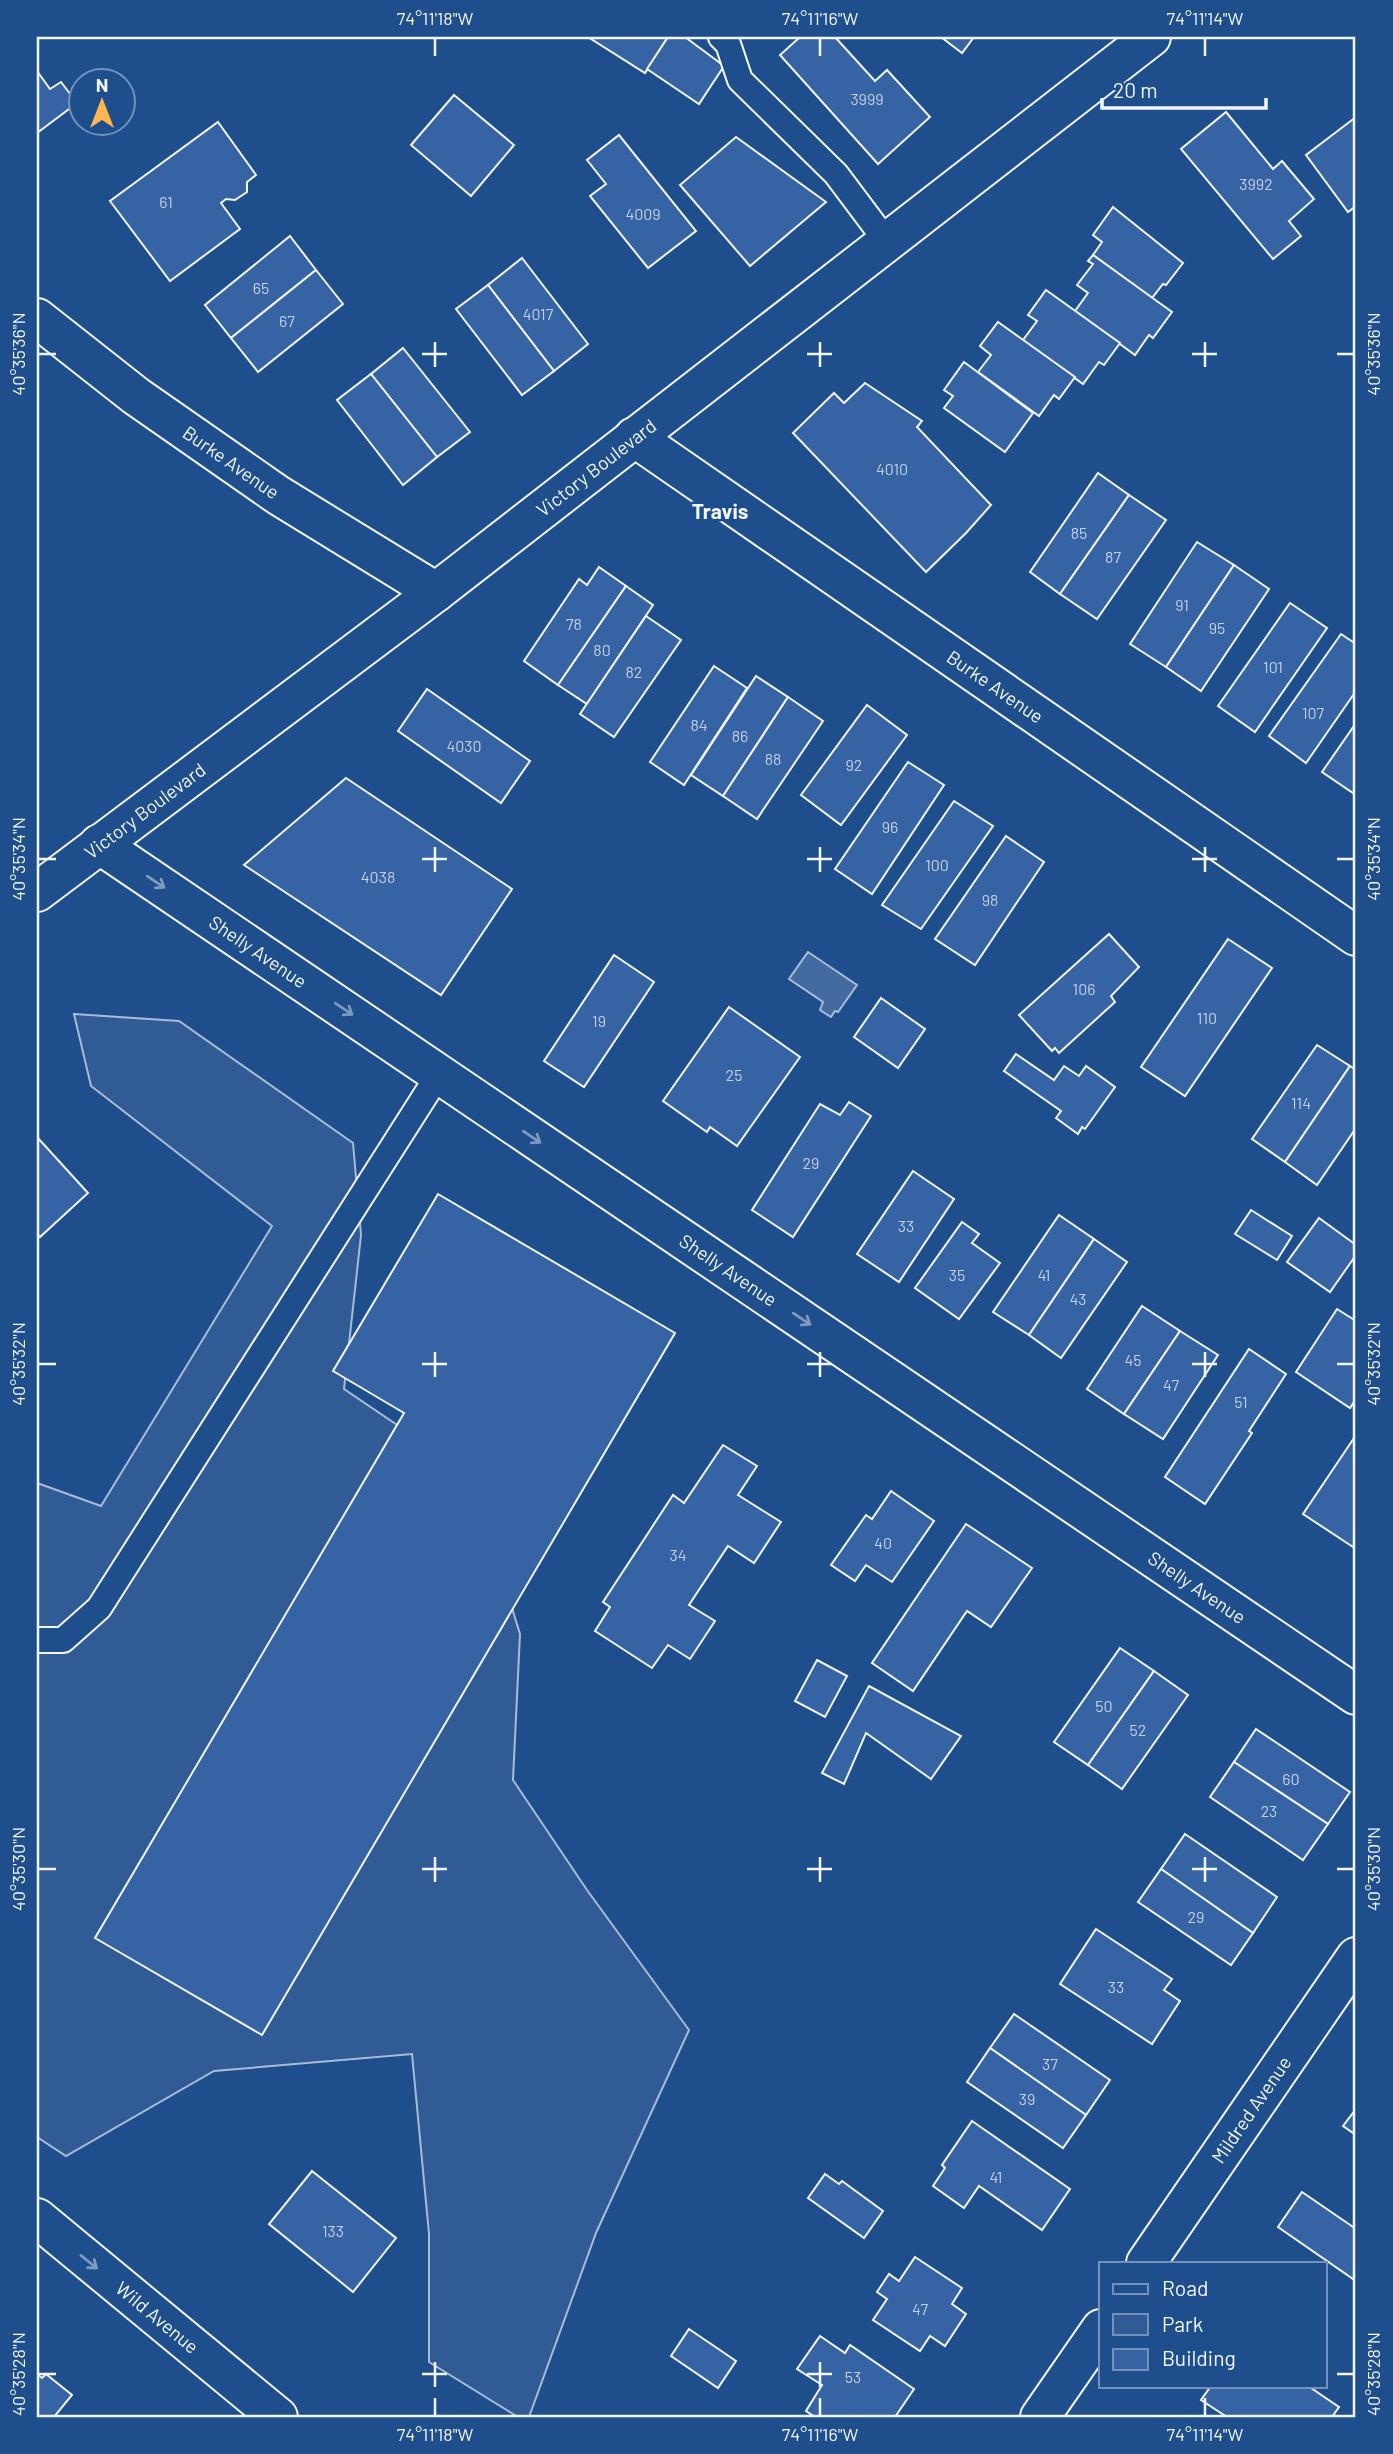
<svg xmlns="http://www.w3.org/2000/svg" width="1393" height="2454" font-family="Barlow,sans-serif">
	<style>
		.green { fill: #305b95; stroke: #a8bbd7; stroke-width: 2 }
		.water { fill: #446ba0; stroke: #a8bbd7; stroke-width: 2 }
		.building { fill: #3563a3; stroke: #f2f6ff; stroke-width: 2 }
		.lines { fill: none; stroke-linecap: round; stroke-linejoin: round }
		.lane-casing { stroke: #f2f6ff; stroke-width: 28 }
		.street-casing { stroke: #f2f6ff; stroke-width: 42 }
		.secondary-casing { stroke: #f2f6ff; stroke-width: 42 }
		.lane { stroke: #1f4e8c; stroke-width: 24 }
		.street { stroke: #1f4e8c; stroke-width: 38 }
		.secondary { stroke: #1f4e8c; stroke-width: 38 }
		.oneway { stroke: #7e9ac0 }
		.ticks { fill: none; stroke: #f2f6ff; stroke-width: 2.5 }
		.labels { text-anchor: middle; stroke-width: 5; stroke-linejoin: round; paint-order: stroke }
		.number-label { font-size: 16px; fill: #c3d1e8 }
		.street-label { font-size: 19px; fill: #f2f6ff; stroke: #1f4e8c }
		.neighbourhood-label { font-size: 21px; font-weight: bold; fill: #f2f6ff; stroke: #1f4e8c }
		.neatline { fill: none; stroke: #f2f6ff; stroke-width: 2.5 }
		.ticks-label { font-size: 18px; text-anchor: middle; fill: #f2f6ff }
	</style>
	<rect width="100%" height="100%" fill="#1f4e8c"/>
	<!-- green -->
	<path class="green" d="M 74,1014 L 179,1021 L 353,1143 L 361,1235 L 344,1389 L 471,1475 L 520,1634 L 513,1780 L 587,1890 L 689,2030 L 596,2233 L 529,2417 L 518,2417 L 429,2362 L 429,2234 L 412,2054 L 214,2071 L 66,2156 L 37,2137 L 37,1483 L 101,1506 L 272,1226 L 91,1086 Z"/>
	<!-- water -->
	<path class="water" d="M 808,952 L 857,985 L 838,1012 L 835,1011 L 831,1017 L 820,1010 L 823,1002 L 789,979 Z"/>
	<!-- building -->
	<g class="building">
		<path d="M 588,37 L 668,37 L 645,73 Z"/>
		<path d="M 668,37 L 685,37 L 724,66 L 699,104 L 647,69 Z"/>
		<path d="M 800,37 L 835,37 L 875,81 L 887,70 L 930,117 L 878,164 L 780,55 Z"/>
		<path d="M 941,37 L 974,37 L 962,53 Z"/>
		<path d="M 37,71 L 50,89 L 61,82 L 77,103 L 37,133 Z"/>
		<path d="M 454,95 L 514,145 L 471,196 L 411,145 Z"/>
		<path d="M 1226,112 L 1273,169 L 1282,161 L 1314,199 L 1289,221 L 1301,236 L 1273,259 L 1181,149 Z"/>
		<path d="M 1356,117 L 1356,206 L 1348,212 L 1306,155 Z"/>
		<path d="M 218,122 L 256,175 L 247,182 L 247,192 L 235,200 L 226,199 L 221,203 L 240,229 L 170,281 L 110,201 Z"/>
		<path d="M 619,135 L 696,231 L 648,268 L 590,196 L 606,184 L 587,160 Z"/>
		<path d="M 736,137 L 826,202 L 750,266 L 680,185 Z"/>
		<path d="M 1113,207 L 1183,263 L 1166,285 L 1163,284 L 1152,298 L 1093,255 L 1102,242 L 1093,235 Z"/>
		<path d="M 290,236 L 316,270 L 231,338 L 205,305 Z"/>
		<path d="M 1093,255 L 1172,312 L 1153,338 L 1149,335 L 1135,355 L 1075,311 L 1088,293 L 1077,285 L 1093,264 L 1088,261 Z"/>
		<path d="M 522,258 L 588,344 L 554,371 L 488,285 Z"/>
		<path d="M 316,270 L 343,304 L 258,372 L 231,338 Z"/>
		<path d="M 488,285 L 554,371 L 522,395 L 456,309 Z"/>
		<path d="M 1046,290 L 1120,343 L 1104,365 L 1099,362 L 1083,384 L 1023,340 L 1037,321 L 1028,315 Z"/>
		<path d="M 998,322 L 1075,377 L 1059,399 L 1054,395 L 1039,416 L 978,372 L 991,355 L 980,346 Z"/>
		<path d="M 403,348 L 470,432 L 437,457 L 371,374 Z"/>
		<path d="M 964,362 L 1033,413 L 1005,452 L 944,408 L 953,396 L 944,390 Z"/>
		<path d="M 371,374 L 437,457 L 403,485 L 337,400 Z"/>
		<path d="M 865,383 L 922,421 L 917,427 L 991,505 L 966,533 L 926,572 L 793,433 L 834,393 L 844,403 Z"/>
		<path d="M 1098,473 L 1129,495 L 1060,594 L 1030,572 Z"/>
		<path d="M 1129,495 L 1166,520 L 1097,619 L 1060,594 Z"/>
		<path d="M 1197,542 L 1234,565 L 1166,667 L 1130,644 Z"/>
		<path d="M 1234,565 L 1269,589 L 1201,691 L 1166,667 Z"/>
		<path d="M 599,567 L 626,586 L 558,685 L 524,661 L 579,579 L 587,585 Z"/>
		<path d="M 626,586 L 653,605 L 587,704 L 558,685 Z"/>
		<path d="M 1290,603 L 1327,628 L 1255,732 L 1218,706 Z"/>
		<path d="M 646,616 L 681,640 L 614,737 L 580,714 Z"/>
		<path d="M 1341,634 L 1356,644 L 1356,691 L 1306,763 L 1269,736 Z"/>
		<path d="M 714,666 L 747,688 L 684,785 L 650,762 Z"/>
		<path d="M 756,676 L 788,697 L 723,796 L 691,775 Z"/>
		<path d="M 427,689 L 530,761 L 501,803 L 398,731 Z"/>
		<path d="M 788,697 L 823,721 L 757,819 L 723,796 Z"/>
		<path d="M 867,705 L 907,735 L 841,825 L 801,795 Z"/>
		<path d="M 1356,723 L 1356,795 L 1322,772 Z"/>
		<path d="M 908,762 L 944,785 L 872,894 L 835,869 Z"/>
		<path d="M 346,778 L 512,889 L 441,995 L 244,865 Z"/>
		<path d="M 954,801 L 993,826 L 921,929 L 882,905 Z"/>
		<path d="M 1006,836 L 1044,862 L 975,965 L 935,939 Z"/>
		<path d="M 1109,934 L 1139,967 L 1111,996 L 1115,1002 L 1059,1053 L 1055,1048 L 1052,1051 L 1019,1015 Z"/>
		<path d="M 1228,939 L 1272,968 L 1185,1096 L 1141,1067 Z"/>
		<path d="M 614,955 L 654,982 L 584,1087 L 544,1061 Z"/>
		<path d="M 881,998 L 925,1029 L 898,1068 L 854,1037 Z"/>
		<path d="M 729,1007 L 800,1057 L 737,1146 L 710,1127 L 707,1132 L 663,1101 Z"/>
		<path d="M 1317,1045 L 1350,1066 L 1285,1162 L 1252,1139 Z"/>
		<path d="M 1016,1054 L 1054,1080 L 1064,1066 L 1079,1076 L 1086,1066 L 1115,1087 L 1085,1129 L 1082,1127 L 1078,1134 L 1056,1118 L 1061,1111 L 1004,1071 Z"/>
		<path d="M 1350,1066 L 1356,1070 L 1356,1128 L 1317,1185 L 1285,1162 Z"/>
		<path d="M 849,1102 L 871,1116 L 793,1237 L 752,1210 L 820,1104 L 840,1115 Z"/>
		<path d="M 37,1137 L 88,1193 L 40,1237 L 37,1234 Z"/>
		<path d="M 913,1171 L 954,1199 L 899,1282 L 857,1254 Z"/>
		<path d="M 438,1194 L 675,1333 L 262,2035 L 95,1938 L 404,1413 L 333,1371 Z"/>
		<path d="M 1251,1210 L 1292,1236 L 1277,1260 L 1235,1234 Z"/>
		<path d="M 1059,1215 L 1094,1239 L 1029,1335 L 993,1312 Z"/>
		<path d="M 1319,1218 L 1356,1245 L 1356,1255 L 1330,1292 L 1287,1262 Z"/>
		<path d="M 962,1222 L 979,1234 L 972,1243 L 1000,1263 L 959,1319 L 915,1288 Z"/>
		<path d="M 1094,1239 L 1127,1262 L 1061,1358 L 1029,1335 Z"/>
		<path d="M 1142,1306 L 1180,1331 L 1124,1414 L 1087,1389 Z"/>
		<path d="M 1337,1309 L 1356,1321 L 1356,1399 L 1350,1408 L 1296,1372 Z"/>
		<path d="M 1180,1331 L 1218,1355 L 1163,1439 L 1124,1414 Z"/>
		<path d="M 1249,1349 L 1286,1374 L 1249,1431 L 1252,1433 L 1205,1504 L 1165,1477 Z"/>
		<path d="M 1356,1435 L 1356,1543 L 1353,1547 L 1303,1514 Z"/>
		<path d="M 723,1445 L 757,1466 L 738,1495 L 781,1522 L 754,1563 L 728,1546 L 689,1605 L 715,1621 L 690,1659 L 668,1645 L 652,1668 L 595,1631 L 610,1607 L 603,1602 L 673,1495 L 684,1503 Z"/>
		<path d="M 891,1491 L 934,1521 L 892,1582 L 866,1565 L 855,1581 L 831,1565 L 866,1515 L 872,1519 Z"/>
		<path d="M 966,1524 L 1032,1568 L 991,1627 L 967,1611 L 913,1691 L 872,1663 Z"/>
		<path d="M 1120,1648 L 1154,1671 L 1088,1765 L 1054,1742 Z"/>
		<path d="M 817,1660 L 847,1676 L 825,1717 L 795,1701 Z"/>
		<path d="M 1154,1671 L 1188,1695 L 1122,1789 L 1088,1765 Z"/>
		<path d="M 869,1686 L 961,1736 L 931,1779 L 866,1733 L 844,1784 L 822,1773 Z"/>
		<path d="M 1256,1729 L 1350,1792 L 1328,1824 L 1234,1762 Z"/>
		<path d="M 1234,1762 L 1328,1824 L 1303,1860 L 1210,1797 Z"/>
		<path d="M 1185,1834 L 1277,1897 L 1253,1933 L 1161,1869 Z"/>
		<path d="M 1161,1869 L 1253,1933 L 1231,1965 L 1138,1902 Z"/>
		<path d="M 1096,1929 L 1172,1979 L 1164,1990 L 1180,2001 L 1152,2044 L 1060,1984 Z"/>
		<path d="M 1014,2014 L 1110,2080 L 1086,2115 L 990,2048 Z"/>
		<path d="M 990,2048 L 1086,2115 L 1063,2148 L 967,2082 Z"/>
		<path d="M 1356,2109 L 1356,2135 L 1343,2126 Z"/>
		<path d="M 972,2121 L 1070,2189 L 1042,2230 L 979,2186 L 964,2208 L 933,2186 L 945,2168 L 942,2165 Z"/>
		<path d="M 312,2171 L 396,2238 L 353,2292 L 269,2224 Z"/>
		<path d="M 825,2174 L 839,2184 L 842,2181 L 883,2211 L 864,2238 L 808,2198 Z"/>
		<path d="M 1302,2192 L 1356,2229 L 1356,2281 L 1278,2227 Z"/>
		<path d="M 915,2257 L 962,2288 L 952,2304 L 966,2314 L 945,2346 L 930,2336 L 920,2351 L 873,2320 L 887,2299 L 877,2292 L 889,2274 L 899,2281 Z"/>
		<path d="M 689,2329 L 736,2361 L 718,2388 L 671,2356 Z"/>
		<path d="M 820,2336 L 845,2353 L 850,2345 L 914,2389 L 895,2417 L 815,2417 L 806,2411 L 822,2385 L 797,2369 Z"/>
		<path d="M 37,2374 L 42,2378 L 46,2374 L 72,2395 L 54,2417 L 37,2417 Z"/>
		<path d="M 1211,2386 L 1308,2386 L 1339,2407 L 1332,2417 L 1227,2417 L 1201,2400 Z"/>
	</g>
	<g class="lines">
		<!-- lane casing -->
		<g class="lane-casing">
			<g id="lane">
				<path d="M 721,37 L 728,44 L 740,80 L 836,174 L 887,242"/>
				<path d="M 37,1640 L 63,1640 L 99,1608 L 439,1074"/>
			</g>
		</g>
		<!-- street casing -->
		<g class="street-casing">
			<g id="street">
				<path id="s1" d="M 37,318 L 136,396 L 278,495 L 436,592"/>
				<path id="s2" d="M 634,437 L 1356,936"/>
				<path id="s3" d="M 99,844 L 1356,1695"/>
				<path id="s4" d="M 37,2218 L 278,2417"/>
				<path id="s5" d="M 1146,2263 L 1356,1957"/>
				<path d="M 1040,2417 L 1101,2329"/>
			</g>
		</g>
		<!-- secondary casing -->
		<g class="secondary-casing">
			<g id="secondary">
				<path id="s6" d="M 37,892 L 436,592 L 1151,37"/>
			</g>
		</g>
		<!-- lane -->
		<use href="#lane" class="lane"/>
		<!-- street -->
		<use href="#street" class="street"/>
		<!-- secondary -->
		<use href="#secondary" class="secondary"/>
	</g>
	<!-- one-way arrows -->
	<defs><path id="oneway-shaft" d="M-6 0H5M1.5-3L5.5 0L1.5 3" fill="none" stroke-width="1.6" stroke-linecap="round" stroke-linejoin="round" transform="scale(1.75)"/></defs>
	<g class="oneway">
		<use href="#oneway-shaft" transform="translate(156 882) rotate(34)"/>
		<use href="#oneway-shaft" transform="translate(344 1009) rotate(34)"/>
		<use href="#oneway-shaft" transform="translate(532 1137) rotate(34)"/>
		<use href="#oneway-shaft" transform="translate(802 1319) rotate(34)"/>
		<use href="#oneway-shaft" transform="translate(89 2262) rotate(39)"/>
	</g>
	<!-- ticks -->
	<path class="ticks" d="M 435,38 L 435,56M 820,38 L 820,56M 1205,38 L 1205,56M 435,342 L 435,367M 820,342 L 820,367M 1205,342 L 1205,367M 38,354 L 56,354M 422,354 L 447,354M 807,354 L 832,354M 1192,354 L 1217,354M 1337,354 L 1354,354M 435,847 L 435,872M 820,847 L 820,872M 1205,847 L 1205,872M 38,859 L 56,859M 422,859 L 447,859M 807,859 L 832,859M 1192,859 L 1217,859M 1337,859 L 1354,859M 435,1352 L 435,1377M 820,1352 L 820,1377M 1205,1352 L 1205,1377M 38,1364 L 56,1364M 422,1364 L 447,1364M 807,1364 L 832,1364M 1192,1364 L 1217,1364M 1337,1364 L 1354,1364M 435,1857 L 435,1882M 820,1857 L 820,1882M 1205,1857 L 1205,1882M 38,1869 L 56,1869M 422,1869 L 447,1869M 807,1869 L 832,1869M 1192,1869 L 1217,1869M 1337,1869 L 1354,1869M 435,2362 L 435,2387M 820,2362 L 820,2387M 38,2374 L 56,2374M 422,2374 L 447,2374M 807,2374 L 832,2374M 1337,2374 L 1354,2374M 435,2398 L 435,2416M 820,2398 L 820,2416M 1205,2398 L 1205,2416"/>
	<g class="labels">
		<!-- number labels -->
		<g class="number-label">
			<text x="867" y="105">3999</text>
			<text x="1256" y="190">3992</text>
			<text x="166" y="208">61</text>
			<text x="643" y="220">4009</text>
			<text x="261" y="294">65</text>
			<text x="538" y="320">4017</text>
			<text x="287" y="327">67</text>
			<text x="892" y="475">4010</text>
			<text x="1079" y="539">85</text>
			<text x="1113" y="563">87</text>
			<text x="1182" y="611">91</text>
			<text x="574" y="630">78</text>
			<text x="1217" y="634">95</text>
			<text x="602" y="656">80</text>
			<text x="1273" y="673">101</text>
			<text x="634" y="678">82</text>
			<text x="1313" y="719">107</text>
			<text x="699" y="731">84</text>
			<text x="740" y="742">86</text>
			<text x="464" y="752">4030</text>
			<text x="773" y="765">88</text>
			<text x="854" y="771">92</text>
			<text x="890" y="833">96</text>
			<text x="937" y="871">100</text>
			<text x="378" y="883">4038</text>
			<text x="990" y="906">98</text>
			<text x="1084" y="995">106</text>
			<text x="1207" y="1024">110</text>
			<text x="599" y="1027">19</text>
			<text x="734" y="1081">25</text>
			<text x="1301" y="1109">114</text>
			<text x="811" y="1169">29</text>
			<text x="906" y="1232">33</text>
			<text x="957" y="1281">35</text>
			<text x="1044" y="1281">41</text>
			<text x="1078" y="1305">43</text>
			<text x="1133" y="1366">45</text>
			<text x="1171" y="1391">47</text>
			<text x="1241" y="1408">51</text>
			<text x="883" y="1549">40</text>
			<text x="678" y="1561">34</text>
			<text x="1104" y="1712">50</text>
			<text x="1138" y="1736">52</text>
			<text x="1291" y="1785">60</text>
			<text x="1269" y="1817">23</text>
			<text x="1196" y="1923">29</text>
			<text x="1116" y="1993">33</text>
			<text x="1050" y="2070">37</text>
			<text x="1027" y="2105">39</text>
			<text x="996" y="2183">41</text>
			<text x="333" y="2237">133</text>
			<text x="920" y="2315">47</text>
			<text x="853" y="2383">53</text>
		</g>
		<!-- street labels -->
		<g class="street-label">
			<text dy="7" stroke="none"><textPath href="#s1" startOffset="242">Burke Avenue</textPath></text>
			<text dy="7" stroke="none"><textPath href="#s6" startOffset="702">Victory Boulevard</textPath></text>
			<text dy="7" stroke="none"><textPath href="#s2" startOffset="439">Burke Avenue</textPath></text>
			<text dy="7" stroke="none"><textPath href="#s6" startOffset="135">Victory Boulevard</textPath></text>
			<text dy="7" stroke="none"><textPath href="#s3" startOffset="192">Shelly Avenue</textPath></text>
			<text dy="7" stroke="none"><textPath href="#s3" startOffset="760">Shelly Avenue</textPath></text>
			<text dy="7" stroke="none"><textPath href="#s3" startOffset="1326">Shelly Avenue</textPath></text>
			<text dy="7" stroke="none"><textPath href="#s5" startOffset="186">Mildred Avenue</textPath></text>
			<text dy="7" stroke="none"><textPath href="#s4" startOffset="156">Wild Avenue</textPath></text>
		</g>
		<!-- neighbourhood labels -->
		<g class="neighbourhood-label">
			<text x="720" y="519">Travis</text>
		</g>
	</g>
	<!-- border -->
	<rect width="1393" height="2454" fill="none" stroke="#1f4e8c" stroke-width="77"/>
	<!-- legend -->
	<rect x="1099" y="2262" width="228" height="126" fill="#1f4e8c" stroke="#7391ba" stroke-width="2"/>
	<rect x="1113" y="2284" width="35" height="10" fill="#1f4e8c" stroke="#7391ba" stroke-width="2"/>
	<text x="1162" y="2296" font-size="21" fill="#f2f6ff">Road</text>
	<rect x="1113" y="2314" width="35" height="21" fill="#305b95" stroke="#7391ba" stroke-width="2"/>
	<text x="1162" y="2332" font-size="21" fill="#f2f6ff">Park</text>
	<rect x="1113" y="2349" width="35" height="21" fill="#3563a3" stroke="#7391ba" stroke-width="2"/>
	<text x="1162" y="2366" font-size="21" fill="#f2f6ff">Building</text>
	<!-- north arrow -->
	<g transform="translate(102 102)"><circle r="33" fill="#1f4e8c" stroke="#7391ba" stroke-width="2"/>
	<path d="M0-5L12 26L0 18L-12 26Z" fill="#ffb74d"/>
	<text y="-10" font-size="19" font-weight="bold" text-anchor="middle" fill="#f2f6ff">N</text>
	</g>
	<!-- scale -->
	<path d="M1102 98v10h164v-10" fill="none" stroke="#f2f6ff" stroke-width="3.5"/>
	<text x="1113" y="98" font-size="21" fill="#f2f6ff" stroke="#1f4e8c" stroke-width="5" paint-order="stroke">20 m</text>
	<rect x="38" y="38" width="1316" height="2378" class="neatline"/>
	<g class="ticks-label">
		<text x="435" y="25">74°11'18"W</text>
		<text x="820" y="25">74°11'16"W</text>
		<text x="1205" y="25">74°11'14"W</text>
		<text transform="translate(19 354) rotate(-90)" y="6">40°35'36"N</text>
		<text transform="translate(1374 354) rotate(-90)" y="6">40°35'36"N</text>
		<text transform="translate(19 859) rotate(-90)" y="6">40°35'34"N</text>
		<text transform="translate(1374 859) rotate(-90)" y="6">40°35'34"N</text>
		<text transform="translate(19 1364) rotate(-90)" y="6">40°35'32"N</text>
		<text transform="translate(1374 1364) rotate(-90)" y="6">40°35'32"N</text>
		<text transform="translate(19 1869) rotate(-90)" y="6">40°35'30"N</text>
		<text transform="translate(1374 1869) rotate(-90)" y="6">40°35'30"N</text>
		<text transform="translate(19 2374) rotate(-90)" y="6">40°35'28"N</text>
		<text transform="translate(1374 2374) rotate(-90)" y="6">40°35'28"N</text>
		<text x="435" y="2441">74°11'18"W</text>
		<text x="820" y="2441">74°11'16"W</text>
		<text x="1205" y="2441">74°11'14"W</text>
	</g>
</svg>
